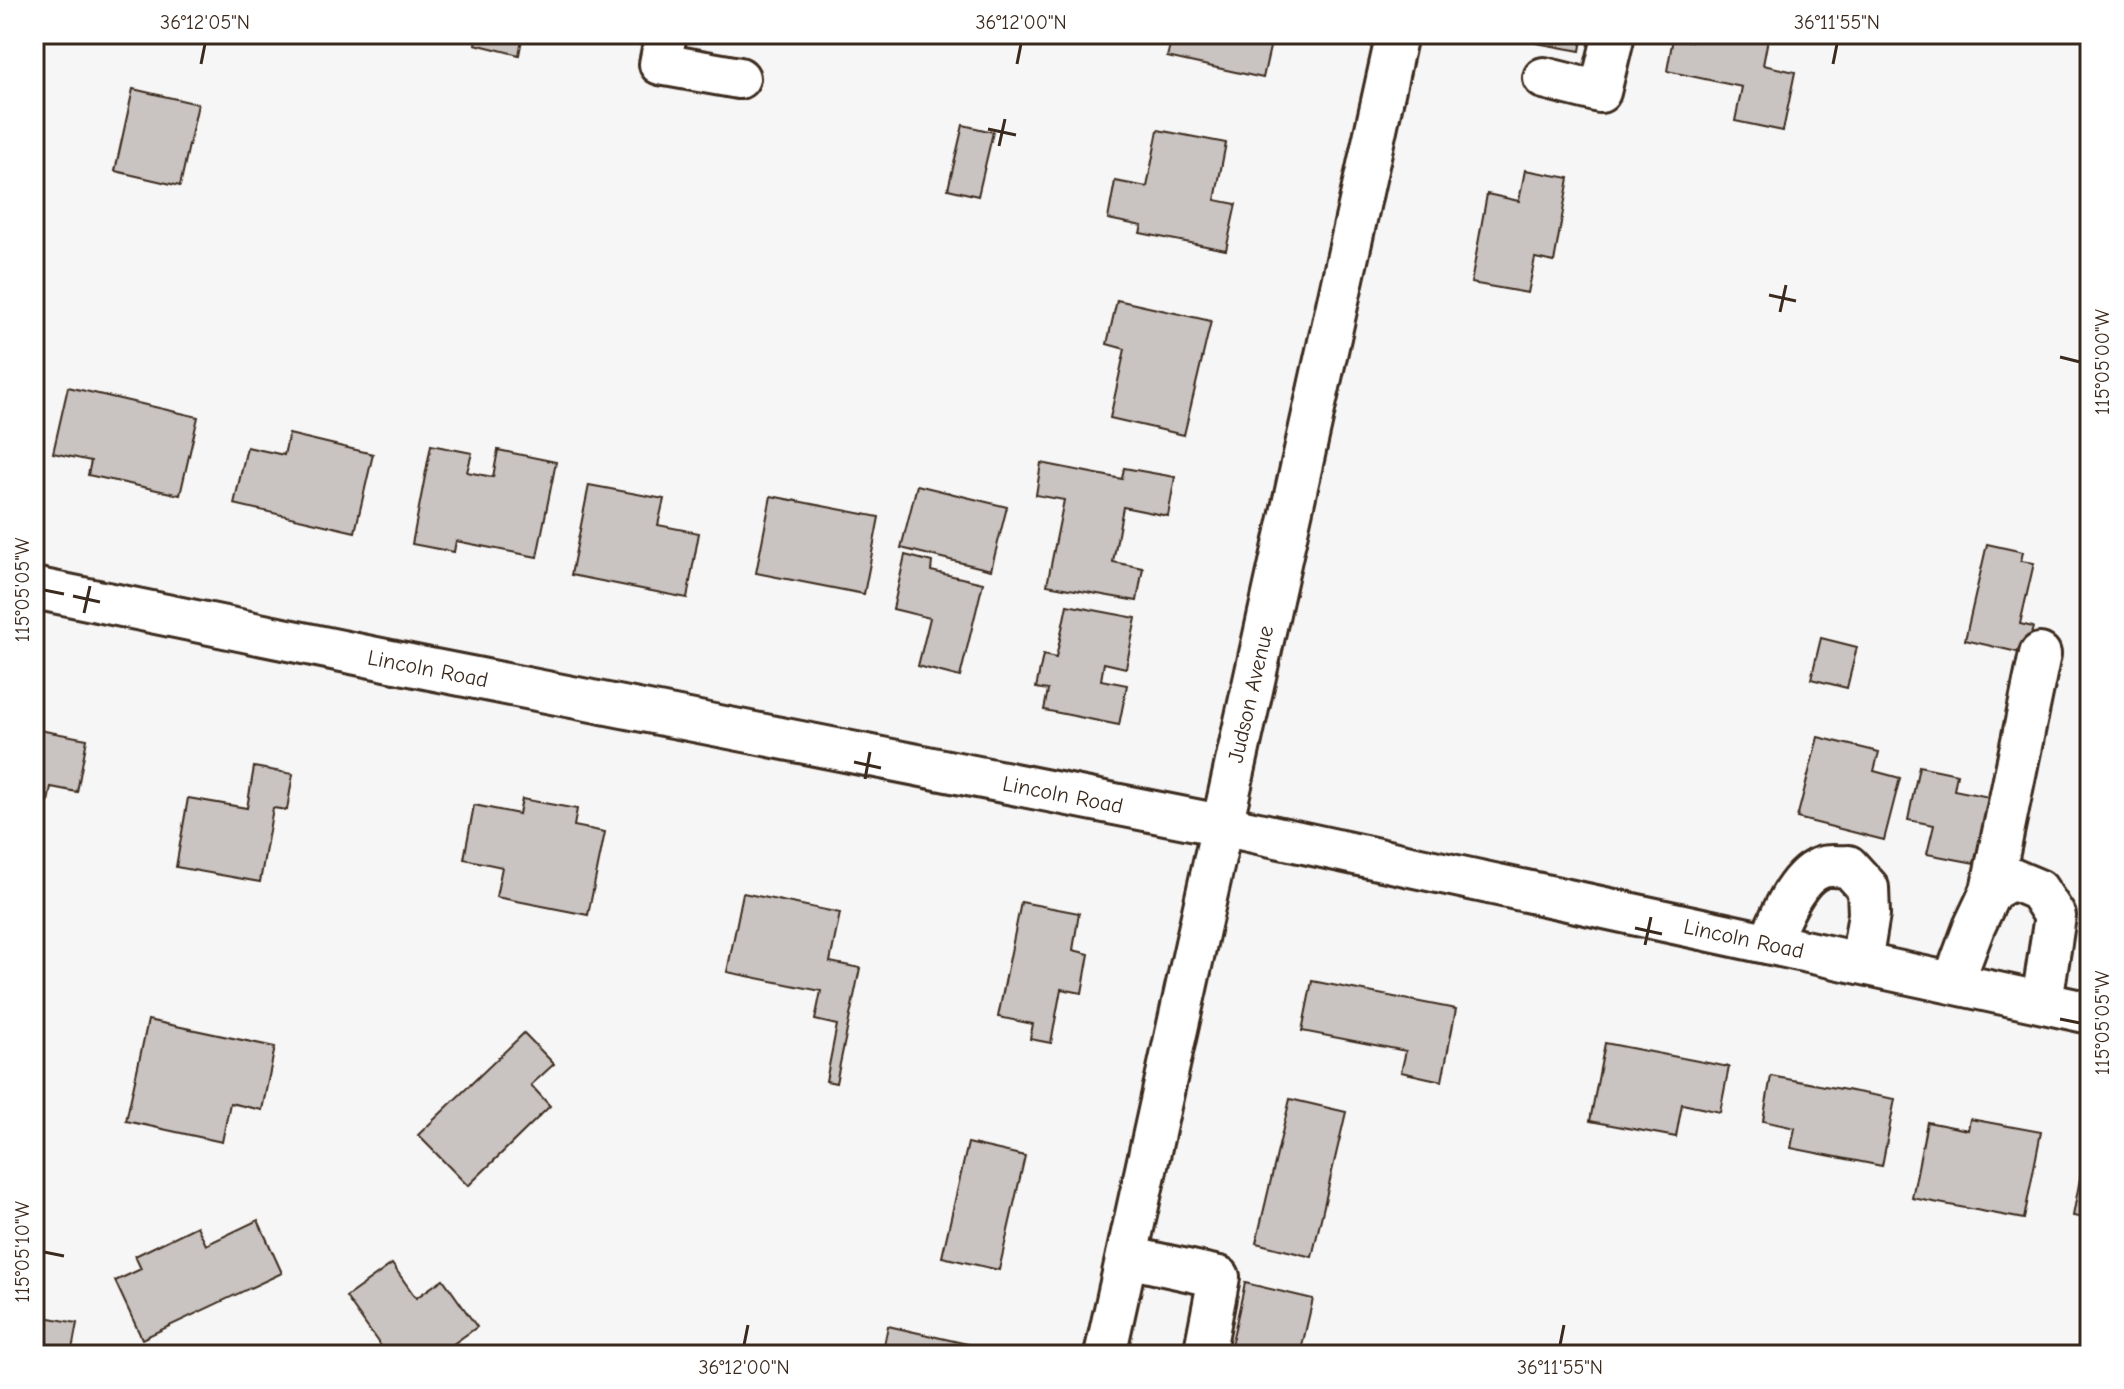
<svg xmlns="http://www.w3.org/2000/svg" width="2124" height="1389" font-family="'Comic Neue',sans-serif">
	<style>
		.building { fill: #c9c3c1; stroke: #3b2a1e; stroke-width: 2 }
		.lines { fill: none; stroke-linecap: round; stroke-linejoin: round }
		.minor-casing { stroke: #3b2a1e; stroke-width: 46 }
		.minor { stroke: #fff; stroke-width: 40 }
		.ticks { fill: none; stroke: #3b2a1e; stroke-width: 3 }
		.labels { text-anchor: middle; stroke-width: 8; stroke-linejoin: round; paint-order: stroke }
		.street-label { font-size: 22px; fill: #3b2a1e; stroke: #fff }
		.neatline { fill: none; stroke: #3b2a1e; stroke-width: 3 }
		.ticks-label { font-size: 20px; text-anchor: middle; fill: #3b2a1e }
	</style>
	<rect width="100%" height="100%" fill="#f7f6f6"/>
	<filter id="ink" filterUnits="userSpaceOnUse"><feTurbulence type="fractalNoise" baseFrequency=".0125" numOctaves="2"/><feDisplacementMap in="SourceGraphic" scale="16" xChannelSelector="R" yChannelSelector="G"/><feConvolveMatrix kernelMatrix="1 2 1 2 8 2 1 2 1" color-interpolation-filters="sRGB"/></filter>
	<g filter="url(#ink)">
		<!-- building -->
		<g class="building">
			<path d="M 186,34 L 249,34 L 247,45 Z"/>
			<path d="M 477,34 L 523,34 L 519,55 L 475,44 Z"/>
			<path d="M 1173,34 L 1273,34 L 1263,78 L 1167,57 Z"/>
			<path d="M 1537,34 L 1583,34 L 1580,51 L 1536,43 Z"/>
			<path d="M 1693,34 L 1769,34 L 1763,65 L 1795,72 L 1783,131 L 1735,121 L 1742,87 L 1667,71 L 1673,38 L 1691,42 Z"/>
			<path d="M 133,89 L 198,104 L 180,186 L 115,171 Z"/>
			<path d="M 963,125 L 993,132 L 978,196 L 948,189 Z"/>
			<path d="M 1158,130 L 1226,143 L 1215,200 L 1236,204 L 1226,250 L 1140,233 L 1142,226 L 1108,219 L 1115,181 L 1147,187 Z"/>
			<path d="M 1525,170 L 1569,178 L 1554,262 L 1535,258 L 1528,293 L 1471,283 L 1487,194 L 1519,201 Z"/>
			<path d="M 1117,300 L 1211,321 L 1184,435 L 1110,418 L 1125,349 L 1107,344 Z"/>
			<path d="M 68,387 L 198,417 L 180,495 L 88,475 L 91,461 L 53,453 Z"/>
			<path d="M 289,434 L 373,454 L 355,532 L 234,504 L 247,447 L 284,455 Z"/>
			<path d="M 431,445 L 472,453 L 467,472 L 493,477 L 498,450 L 556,462 L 537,557 L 456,541 L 454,552 L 412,544 Z"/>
			<path d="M 1041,463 L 1122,479 L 1124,468 L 1175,477 L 1168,516 L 1123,507 L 1113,562 L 1143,568 L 1137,601 L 1047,585 L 1064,500 L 1036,495 Z"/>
			<path d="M 589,485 L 664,499 L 658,525 L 699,533 L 687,598 L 571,575 Z"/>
			<path d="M 917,485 L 1007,507 L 991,570 L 901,548 Z"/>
			<path d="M 771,496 L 879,517 L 864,594 L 756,573 Z"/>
			<path d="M 1987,544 L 2023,552 L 2021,561 L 2034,563 L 2020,624 L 2033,627 L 2026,654 L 1965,640 Z"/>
			<path d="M 905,555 L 932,562 L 931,571 L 983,583 L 960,677 L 918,666 L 930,618 L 893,609 Z"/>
			<path d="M 1067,605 L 1136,618 L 1126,668 L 1104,663 L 1101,680 L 1127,685 L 1119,725 L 1044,710 L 1048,690 L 1036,688 L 1043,655 L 1056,658 Z"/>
			<path d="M 1821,638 L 1857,647 L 1847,688 L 1811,679 Z"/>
			<path d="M 34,729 L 87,739 L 77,792 L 51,787 L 48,802 L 34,799 Z"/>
			<path d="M 1818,737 L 1879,752 L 1874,771 L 1900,778 L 1884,840 L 1797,818 Z"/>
			<path d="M 1919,766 L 1957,774 L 1954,790 L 1989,797 L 1975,863 L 1927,854 L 1934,825 L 1908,820 Z"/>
			<path d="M 254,767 L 293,774 L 287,810 L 273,808 L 260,882 L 176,867 L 188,798 L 247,808 Z"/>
			<path d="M 522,799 L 577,809 L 574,826 L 605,832 L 588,915 L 496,897 L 502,867 L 464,859 L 474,805 L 519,814 Z"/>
			<path d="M 743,893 L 840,913 L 830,962 L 860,968 L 836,1083 L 826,1081 L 837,1025 L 815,1020 L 821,991 L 727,972 Z"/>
			<path d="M 1021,902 L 1079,913 L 1073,950 L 1089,954 L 1082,993 L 1061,989 L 1051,1043 L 1030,1039 L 1033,1024 L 998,1017 Z"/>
			<path d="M 1312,981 L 1456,1009 L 1442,1081 L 1401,1072 L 1406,1051 L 1302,1031 Z"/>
			<path d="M 148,1020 L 275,1047 L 262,1110 L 230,1103 L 222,1142 L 126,1121 Z"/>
			<path d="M 524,1033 L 554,1064 L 531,1085 L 550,1106 L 468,1186 L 418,1135 Z"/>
			<path d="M 1605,1043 L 1729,1067 L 1720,1112 L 1682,1104 L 1676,1137 L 1590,1121 Z"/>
			<path d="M 1771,1076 L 1895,1099 L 1882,1166 L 1791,1148 L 1795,1128 L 1763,1121 Z"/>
			<path d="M 1290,1099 L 1346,1112 L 1312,1257 L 1256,1243 Z"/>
			<path d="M 1970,1119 L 2041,1132 L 2024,1219 L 1912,1198 L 1927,1122 L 1968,1130 Z"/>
			<path d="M 2087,1141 L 2090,1142 L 2090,1219 L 2073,1216 Z"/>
			<path d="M 968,1143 L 1025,1156 L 999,1270 L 942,1257 Z"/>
			<path d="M 258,1220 L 282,1273 L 142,1339 L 115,1281 L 141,1269 L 135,1256 L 197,1226 L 206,1245 Z"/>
			<path d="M 392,1264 L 416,1298 L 443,1279 L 477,1327 L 449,1347 L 455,1355 L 387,1355 L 346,1297 Z"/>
			<path d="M 1245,1283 L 1313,1299 L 1300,1355 L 1229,1355 Z"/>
			<path d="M 34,1315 L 77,1323 L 71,1355 L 34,1355 Z"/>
			<path d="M 888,1326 L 985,1348 L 983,1355 L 882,1355 Z"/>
		</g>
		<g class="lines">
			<!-- minor casing -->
			<g class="minor-casing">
				<g id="minor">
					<path d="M 666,34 L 660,64 L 739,78"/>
					<path d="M 1544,78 L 1600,92 L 1614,34"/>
					<path d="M 34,588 L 430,669 L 1221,825 L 2090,1013"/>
					<path d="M 1991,891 L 2040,654"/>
					<path d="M 1769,943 C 1779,921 1796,874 1823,867 C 1830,865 1841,867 1848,866 L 1868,888 L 1869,914 L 1861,963"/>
					<path d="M 1953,983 L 1974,927 L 1991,891 L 2012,879 L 2038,890 L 2055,916 L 2042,1002"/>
					<path d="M 1127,1257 L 1219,1277 L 1204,1355"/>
					<path d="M 1105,1355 L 1397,34"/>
				</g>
			</g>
			<!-- minor -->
			<use href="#minor" class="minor"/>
		</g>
	</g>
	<!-- ticks -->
	<path class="ticks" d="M 201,64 L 205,44M 1017,64 L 1021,44M 1833,64 L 1837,44M 988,129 L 1016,135M 999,146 L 1005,119M 1769,295 L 1796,301M 1780,312 L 1786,285M 2060,357 L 2080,362M 44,590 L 64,594M 73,596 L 100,602M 84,613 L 90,586M 854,762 L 881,768M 865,779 L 870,752M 1635,928 L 1662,934M 1645,945 L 1651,917M 2060,1019 L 2080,1023M 44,1252 L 64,1256M 744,1345 L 748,1325M 1560,1345 L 1564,1325"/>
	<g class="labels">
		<!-- street labels -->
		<g class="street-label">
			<text transform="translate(428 668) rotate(11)" y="8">Lincoln Road</text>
			<text transform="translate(1250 694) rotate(-77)" y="8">Judson Avenue</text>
			<text transform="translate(1063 794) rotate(11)" y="8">Lincoln Road</text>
			<text transform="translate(1744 938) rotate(12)" y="8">Lincoln Road</text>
		</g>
	</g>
	<!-- margin -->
	<rect width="2124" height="1389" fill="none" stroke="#fff" stroke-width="88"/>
	<rect x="44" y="44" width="2036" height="1301" class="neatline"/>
	<g class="ticks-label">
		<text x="205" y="29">36°12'05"N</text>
		<text x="1021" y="29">36°12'00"N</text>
		<text x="1837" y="29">36°11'55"N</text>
		<text transform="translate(2102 362) rotate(-90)" y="7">115°05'00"W</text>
		<text transform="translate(22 590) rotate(-90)" y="7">115°05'05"W</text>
		<text transform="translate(2102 1023) rotate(-90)" y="7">115°05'05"W</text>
		<text transform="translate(22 1252) rotate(-90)" y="7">115°05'10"W</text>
		<text x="744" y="1374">36°12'00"N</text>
		<text x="1560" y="1374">36°11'55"N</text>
	</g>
</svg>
